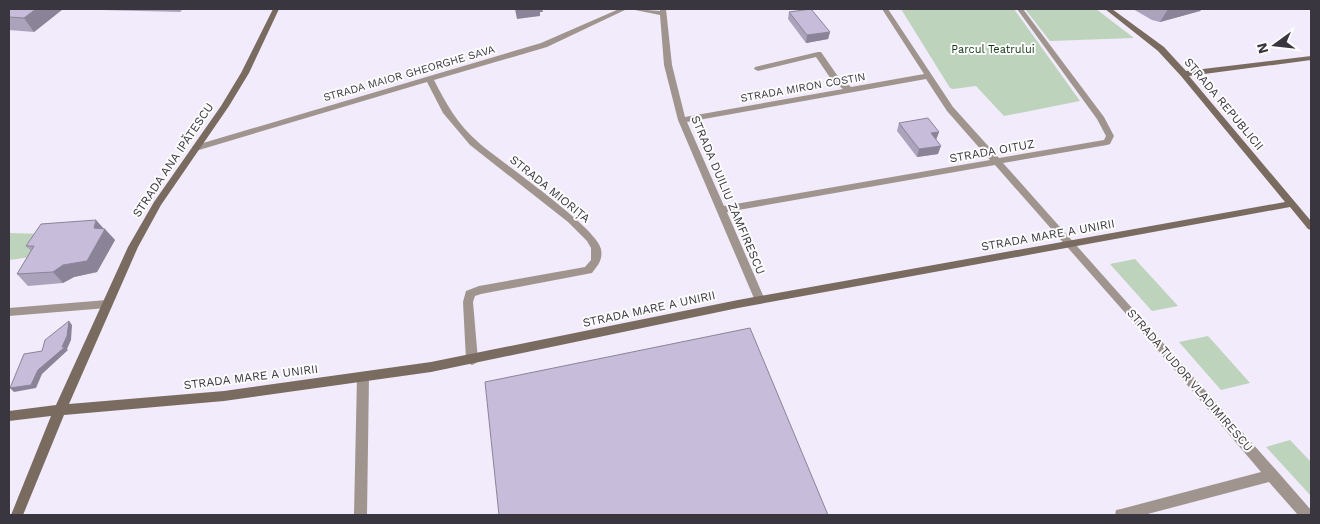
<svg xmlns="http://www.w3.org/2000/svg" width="1320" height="524" font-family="'Work Sans',sans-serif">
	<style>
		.green { fill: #bdd3bc }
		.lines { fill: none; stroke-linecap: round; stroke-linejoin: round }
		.street { fill: #a0958e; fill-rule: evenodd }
		.secondary { fill: #7a6b60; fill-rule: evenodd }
		.wall { fill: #aba2bb }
		.shaded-wall { fill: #8b8498 }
		.building { fill: #c7bcd9; stroke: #8b8498 }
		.labels { text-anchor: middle; stroke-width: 4; stroke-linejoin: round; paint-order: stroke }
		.far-park-label { font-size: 11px; fill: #113513; stroke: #fcfcfc }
		.far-street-label { font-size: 11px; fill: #3a3640; stroke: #fcfcfc }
		.street-label { font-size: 12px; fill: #3a3640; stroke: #fcfcfc }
	</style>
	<rect width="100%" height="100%" fill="#f1ebfb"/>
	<!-- green -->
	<g class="green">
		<path d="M 901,9 L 1014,9 L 1080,101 L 1004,116 L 976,86 L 953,89 L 950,88 Z"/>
		<path d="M 1025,9 L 1096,9 L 1134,38 L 1050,41 Z"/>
		<path d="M 9,233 L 47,234 L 31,257 L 9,260 Z"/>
		<path d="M 1135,259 L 1178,306 L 1152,311 L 1110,264 Z"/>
		<path d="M 1208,336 L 1250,383 L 1221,390 L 1179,342 Z"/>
		<path d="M 1290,440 L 1311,462 L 1311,496 L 1266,447 Z"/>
	</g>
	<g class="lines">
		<!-- street -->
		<g class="street">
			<path d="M 619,9 L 627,9 L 547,47 L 434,80 C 445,102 458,125 478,142 C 499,161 597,227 601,249 C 603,260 598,265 592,273 L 481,294 L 475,296 L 473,302 L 478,360 L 476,363 L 472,365 L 468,363 L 466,360 L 463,302 L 466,291 L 479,286 L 585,267 L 591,260 L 591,248 L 587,241 L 568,222 L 470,145 L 443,113 L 427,82 L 199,150 L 193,150 L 192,148 L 193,146 L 541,43 Z"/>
			<path d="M 634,9 L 660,11 L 660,9 L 666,9 L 672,65 L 685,117 L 843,89 L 831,79 L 816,57 L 758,71 L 754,69 L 755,67 L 818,52 L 821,52 L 837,75 L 851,87 L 924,74 L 882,9 L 888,9 L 953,107 L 999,158 L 1104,140 L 1106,136 L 1097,119 L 1017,9 L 1023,9 L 1104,117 L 1114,136 L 1110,144 L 1107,145 L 1003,163 L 1277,471 L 1311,510 L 1311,515 L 1298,515 L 1269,482 L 1144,515 L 1115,515 L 1116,510 L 1121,509 L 1261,472 L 1149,340 L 995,165 L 727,212 L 765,300 L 764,303 L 756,303 L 678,120 L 664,65 L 660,15 L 635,10 ZM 926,79 L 947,111 L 990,160 L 724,206 L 687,122 Z"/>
			<path d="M 107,300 L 111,301 L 112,304 L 111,307 L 107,308 L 9,316 L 9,308 Z"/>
			<path d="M 363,372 L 367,374 L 369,377 L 367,515 L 354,515 L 357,377 L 359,374 Z"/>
		</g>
		<!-- secondary -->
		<path class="secondary" d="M 273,9 L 279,9 L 249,73 L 229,106 L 161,205 L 138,247 L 69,404 L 224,391 L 431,362 L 738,300 L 1285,202 L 1181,76 L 1158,51 L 1105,9 L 1112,9 L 1164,47 L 1186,71 L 1311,56 L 1311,60 L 1189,76 L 1311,221 L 1311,230 L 1308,229 L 1290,207 L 738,308 L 431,372 L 224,401 L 64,415 L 23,515 L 11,515 L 51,416 L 9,421 L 9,411 L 56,405 L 128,247 L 154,202 L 221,106 L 241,73 Z"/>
	</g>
	<!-- wall -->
	<g class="wall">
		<path d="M 9,9 L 183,9 L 180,12 L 63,9 L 34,32 L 9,30 Z"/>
		<path d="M 1037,9 L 1064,9 L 1038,10 Z"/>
		<path d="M 1133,9 L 1202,9 L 1200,11 L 1160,22 L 1152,20 Z"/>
		<path d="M 789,12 L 830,32 L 828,39 L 806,43 L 788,19 Z"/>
		<path d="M 899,123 L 939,132 L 936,139 L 938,154 L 917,157 L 897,131 Z"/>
		<path d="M 103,229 L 115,240 L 97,272 L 74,277 L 63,283 L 28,286 L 17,274 L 31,251 L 26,246 Z"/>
	</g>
	<!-- shaded-wall -->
	<g class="shaded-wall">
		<path d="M 36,9 L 63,9 L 34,32 L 24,18 Z"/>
		<path d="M 515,9 L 542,9 L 543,12 L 540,12 L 540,16 L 517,19 Z"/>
		<path d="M 1168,9 L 1202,9 L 1200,11 L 1160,22 Z"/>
		<path d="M 830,32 L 828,39 L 806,43 L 807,35 Z"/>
		<path d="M 939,132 L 936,140 L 931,133 Z"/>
		<path d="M 941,146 L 938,154 L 917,157 L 919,149 Z"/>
		<path d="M 96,220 L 105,230 L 105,229 L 115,240 L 97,272 L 74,277 L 63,283 L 53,272 L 94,228 Z"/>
		<path d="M 69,321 L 72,325 L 71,340 L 67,349 L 68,350 L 42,374 L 36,388 L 14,392 L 10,388 L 38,370 Z"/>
	</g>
	<!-- building -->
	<g class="building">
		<path d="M 9,9 L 36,9 L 24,18 L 9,17 Z"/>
		<path d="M 811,9 L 830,32 L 807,35 L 789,12 Z"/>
		<path d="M 928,118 L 939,132 L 931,133 L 941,146 L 919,149 L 899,123 Z"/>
		<path d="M 96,220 L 94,228 L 105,229 L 87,261 L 63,265 L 53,272 L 17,274 L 34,246 L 26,246 L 41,224 Z"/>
		<path d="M 69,321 L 67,336 L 62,347 L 65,347 L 38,370 L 31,385 L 10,388 L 24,354 L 42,351 L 45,340 Z"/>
		<path d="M 750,328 L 828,515 L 499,515 L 485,382 Z"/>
	</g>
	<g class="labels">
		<!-- far-park labels -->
		<g class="far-park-label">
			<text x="993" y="53">Parcul Teatrului</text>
		</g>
		<!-- far-street labels -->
		<g class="far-street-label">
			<text transform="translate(409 73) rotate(-16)" y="4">STRADA MAIOR GHEORGHE SAVA</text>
			<text transform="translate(803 87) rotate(-10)" y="4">STRADA MIRON COSTIN</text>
		</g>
		<!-- street labels -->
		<g class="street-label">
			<text transform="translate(1224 104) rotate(50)" y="4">STRADA REPUBLICII</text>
			<text transform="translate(992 151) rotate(-10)" y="4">STRADA OITUZ</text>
			<text transform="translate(173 160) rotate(-56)" y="4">STRADA ANA IPĂTESCU</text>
			<text transform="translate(550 189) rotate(39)" y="4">STRADA MIORIȚA</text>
			<text transform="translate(728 195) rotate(67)" y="4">STRADA DUILIU ZAMFIRESCU</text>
			<text transform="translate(1048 235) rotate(-10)" y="4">STRADA MARE A UNIRII</text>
			<text transform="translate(649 309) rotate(-12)" y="4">STRADA MARE A UNIRII</text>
			<text transform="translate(251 377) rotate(-7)" y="4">STRADA MARE A UNIRII</text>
			<text transform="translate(1190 380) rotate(49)" y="4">STRADA TUDOR VLADIMIRESCU</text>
		</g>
	</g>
	<!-- border -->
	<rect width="1320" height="524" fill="none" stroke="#3a3640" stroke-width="20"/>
	<!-- north arrow -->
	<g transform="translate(1275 45) rotate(255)" stroke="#fcfcfc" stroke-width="4" paint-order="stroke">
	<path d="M0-4L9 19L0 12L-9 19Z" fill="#3a3640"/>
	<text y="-8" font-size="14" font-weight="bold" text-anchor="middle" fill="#3a3640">N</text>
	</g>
</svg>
